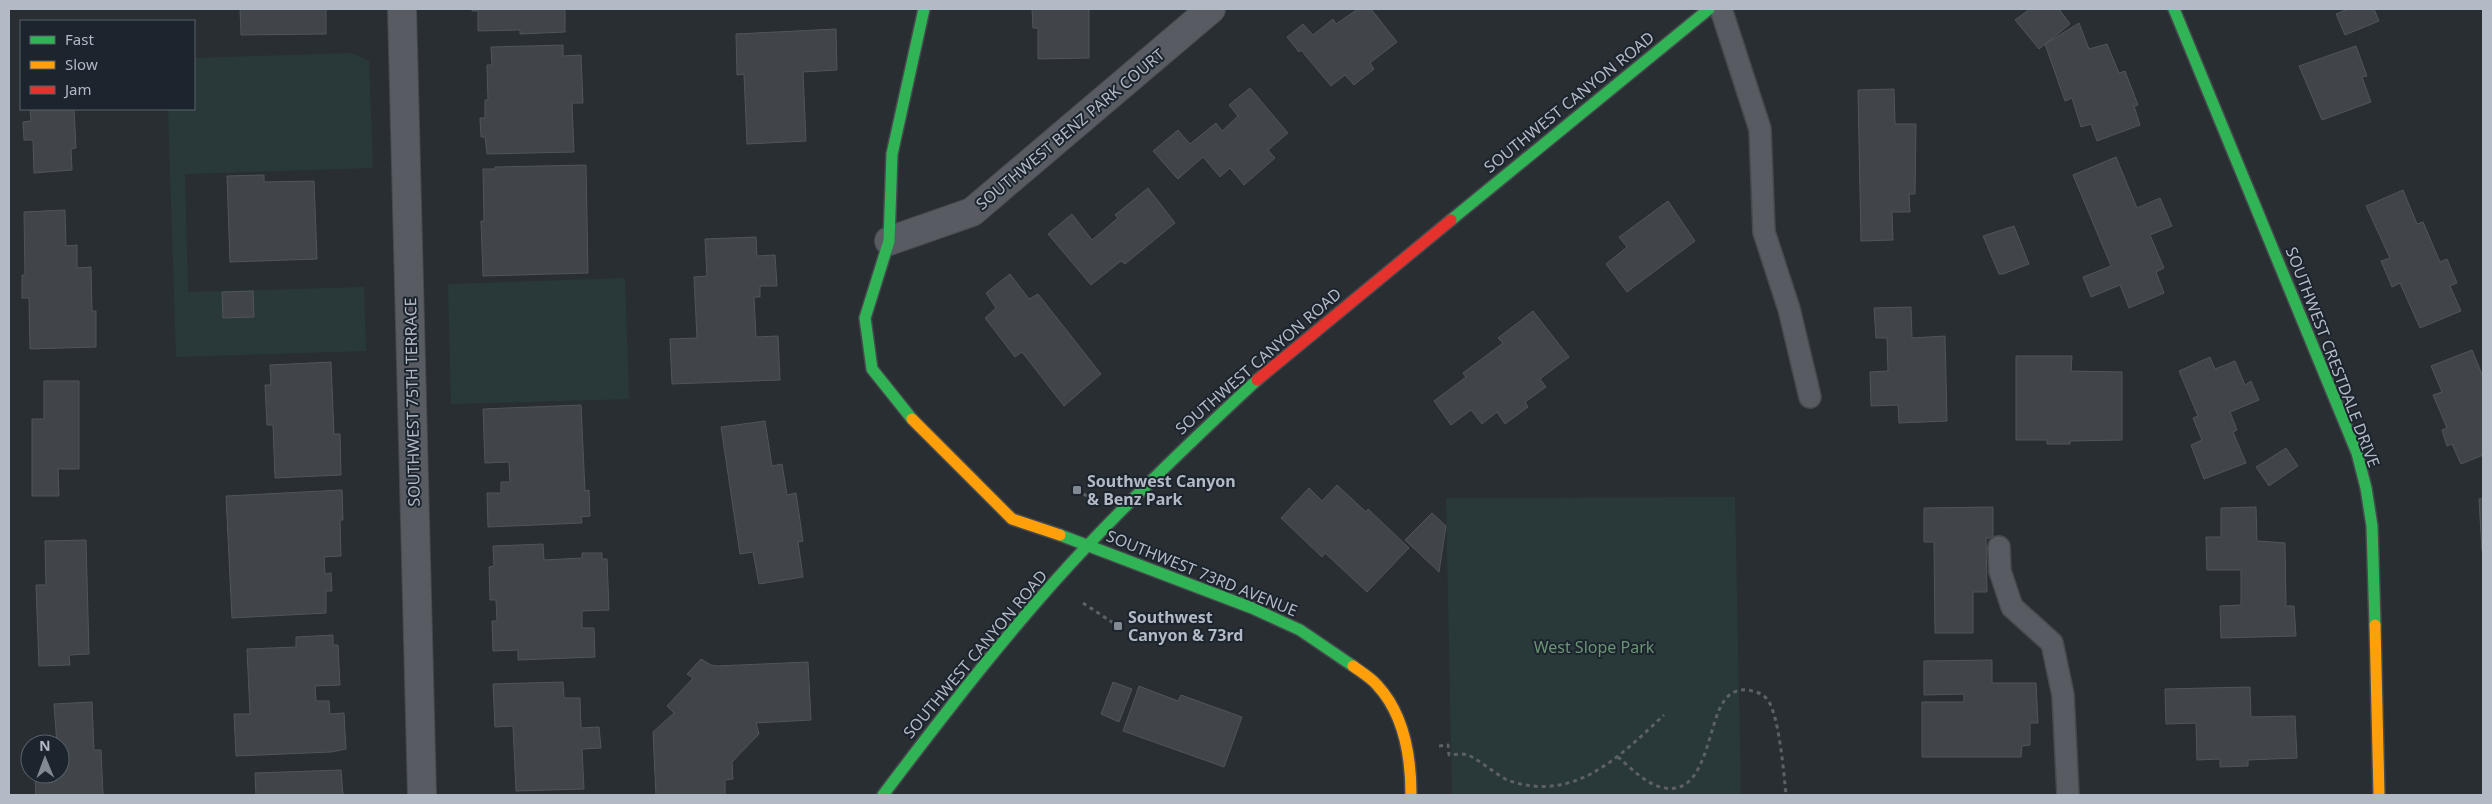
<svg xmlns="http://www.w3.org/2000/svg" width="2492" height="804" font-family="'Noto Sans',sans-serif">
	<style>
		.green { fill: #29393a }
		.building { fill: #41454a; stroke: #50555b }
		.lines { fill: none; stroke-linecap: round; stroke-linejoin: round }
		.lane-casing { stroke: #464a4e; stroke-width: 24 }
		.street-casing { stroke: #464a4e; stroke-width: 30 }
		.fast-casing { stroke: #464a4e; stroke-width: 14 }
		.slow-casing { stroke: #464a4e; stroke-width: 14 }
		.jam-casing { stroke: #464a4e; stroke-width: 14 }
		.path { stroke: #5c6166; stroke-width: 3; stroke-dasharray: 4 4; stroke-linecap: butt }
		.lane { stroke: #585c62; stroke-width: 21 }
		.street { stroke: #585c62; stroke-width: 28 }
		.fast { stroke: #30b455; stroke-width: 11 }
		.slow { stroke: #ff9f0a; stroke-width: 11 }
		.jam { stroke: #e5322d; stroke-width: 11 }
		.poi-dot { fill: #828992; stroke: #1c242e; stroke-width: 2 }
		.labels { text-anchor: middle; stroke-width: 4; stroke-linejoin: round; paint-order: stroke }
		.street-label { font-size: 16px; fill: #b2bac5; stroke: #1c242e }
		.poi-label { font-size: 16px; font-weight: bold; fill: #b2bac5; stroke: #1c242e; text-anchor: start }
		.park-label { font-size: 16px; fill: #6b9474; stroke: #1c242e }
	</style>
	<rect width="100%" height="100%" fill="#292e33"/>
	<!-- green -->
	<g class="green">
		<path d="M 351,53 L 369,61 L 373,168 L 185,174 L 188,292 L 364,287 L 366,351 L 176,357 L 168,109 L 194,109 L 194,58 Z"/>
		<path d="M 625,278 L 629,399 L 451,404 L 448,284 Z"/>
		<path d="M 1735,497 L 1741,795 L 1452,795 L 1446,498 Z"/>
	</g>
	<!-- building -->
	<g class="building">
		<path d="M 240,9 L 326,9 L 326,34 L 241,35 Z"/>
		<path d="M 472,9 L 565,9 L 565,32 L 520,34 L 520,30 L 478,31 L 478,11 L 472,11 Z"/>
		<path d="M 1032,9 L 1089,9 L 1089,58 L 1038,59 L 1038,28 L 1033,28 Z"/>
		<path d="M 1358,9 L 1371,9 L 1397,42 L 1370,63 L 1374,69 L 1354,85 L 1345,75 L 1331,86 L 1301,50 L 1299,52 L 1287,37 L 1303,24 L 1313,35 L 1333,19 L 1336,24 Z"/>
		<path d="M 2030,9 L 2059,9 L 2070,24 L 2039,49 L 2015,20 Z"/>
		<path d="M 2348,9 L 2374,9 L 2379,21 L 2345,35 L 2336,14 Z"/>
		<path d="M 2079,23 L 2089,49 L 2107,44 L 2119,73 L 2125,71 L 2138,105 L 2134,106 L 2140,125 L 2097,141 L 2091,124 L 2081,127 L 2072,98 L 2065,101 L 2045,44 Z"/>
		<path d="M 836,29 L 837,70 L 803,72 L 806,141 L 747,144 L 744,74 L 737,75 L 736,34 Z"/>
		<path d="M 563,45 L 563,56 L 581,55 L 583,103 L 572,103 L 574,152 L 487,154 L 485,137 L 481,137 L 480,118 L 485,118 L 485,100 L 488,100 L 487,65 L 492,65 L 491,47 Z"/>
		<path d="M 2356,46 L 2367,76 L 2362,77 L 2371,102 L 2322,120 L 2299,66 Z"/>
		<path d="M 1250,88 L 1288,133 L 1268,150 L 1275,158 L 1244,185 L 1230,168 L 1220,177 L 1203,157 L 1178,179 L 1175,176 L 1153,151 L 1178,130 L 1190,144 L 1216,123 L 1222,131 L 1238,116 L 1229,105 Z"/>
		<path d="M 1894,89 L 1895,124 L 1916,124 L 1915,194 L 1909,194 L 1910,212 L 1892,212 L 1893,240 L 1861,241 L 1858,90 Z"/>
		<path d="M 30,109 L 74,109 L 76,148 L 71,149 L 72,170 L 34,173 L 33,140 L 24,140 L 23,122 L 31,121 Z"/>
		<path d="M 2116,157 L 2137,208 L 2160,198 L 2172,226 L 2150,235 L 2164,268 L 2156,272 L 2164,293 L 2129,308 L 2120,285 L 2091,297 L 2083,277 L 2111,266 L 2073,175 Z"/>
		<path d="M 586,165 L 588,273 L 483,276 L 481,221 L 484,221 L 483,169 L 495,169 L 495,167 Z"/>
		<path d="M 264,175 L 264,182 L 314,181 L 317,259 L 230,262 L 227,176 Z"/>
		<path d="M 1148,188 L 1175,223 L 1125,264 L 1121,261 L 1091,285 L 1048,234 L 1072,214 L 1092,240 L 1118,218 L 1115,215 Z"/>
		<path d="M 2403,190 L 2417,224 L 2423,222 L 2440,262 L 2447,259 L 2457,283 L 2450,286 L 2461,311 L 2420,328 L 2400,283 L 2392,287 L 2381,261 L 2390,258 L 2366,206 Z"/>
		<path d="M 1668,201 L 1695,241 L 1627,292 L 1606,264 L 1627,247 L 1619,237 Z"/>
		<path d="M 65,210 L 66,246 L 77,245 L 77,268 L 91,267 L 92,311 L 96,311 L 96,347 L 30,349 L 29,298 L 22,298 L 22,275 L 25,275 L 24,212 Z"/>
		<path d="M 2014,226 L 2029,264 L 2003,274 L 1999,274 L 1983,236 Z"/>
		<path d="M 756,237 L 757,256 L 775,255 L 777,286 L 760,286 L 760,297 L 754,297 L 756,337 L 778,336 L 780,380 L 672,384 L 670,339 L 697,338 L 694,277 L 707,276 L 705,239 Z"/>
		<path d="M 1010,274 L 1029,299 L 1038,294 L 1101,374 L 1064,406 L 1022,352 L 1015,357 L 985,318 L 996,308 L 986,293 Z"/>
		<path d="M 253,291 L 254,317 L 223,318 L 222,292 Z"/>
		<path d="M 1911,307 L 1912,338 L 1945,336 L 1947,421 L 1899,423 L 1898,405 L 1871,406 L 1870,372 L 1888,371 L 1887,338 L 1876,338 L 1874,308 Z"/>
		<path d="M 1533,311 L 1569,357 L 1540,379 L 1546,387 L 1525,402 L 1528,407 L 1505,424 L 1497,412 L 1482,424 L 1471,410 L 1451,425 L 1434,401 L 1466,377 L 1463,373 L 1503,343 L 1498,338 Z"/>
		<path d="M 2472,350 L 2483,377 L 2483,455 L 2461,464 L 2452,444 L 2447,446 L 2442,430 L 2447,428 L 2433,395 L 2442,392 L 2431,366 Z"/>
		<path d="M 2016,356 L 2072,356 L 2071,371 L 2122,372 L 2122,440 L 2070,441 L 2070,444 L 2047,444 L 2047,440 L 2016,440 Z"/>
		<path d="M 2210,357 L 2215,369 L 2235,361 L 2245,385 L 2251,381 L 2259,400 L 2230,412 L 2237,430 L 2233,432 L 2246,463 L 2204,479 L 2191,445 L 2202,440 L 2193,418 L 2198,416 L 2179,371 Z"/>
		<path d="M 331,362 L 334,434 L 340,434 L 341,475 L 275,478 L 273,425 L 267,425 L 265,385 L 271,385 L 270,365 Z"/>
		<path d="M 44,381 L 79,381 L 79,469 L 58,469 L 59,496 L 32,496 L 32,419 L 44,419 Z"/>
		<path d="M 581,405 L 585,491 L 589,490 L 590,516 L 581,517 L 582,523 L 488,527 L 487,493 L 501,493 L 501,482 L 510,482 L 509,462 L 485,463 L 483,409 Z"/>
		<path d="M 765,421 L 772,466 L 782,464 L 787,495 L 796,493 L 803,541 L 798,542 L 803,577 L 759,584 L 753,552 L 740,554 L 721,427 Z"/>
		<path d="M 2286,448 L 2298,466 L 2269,486 L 2256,467 Z"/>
		<path d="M 1337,485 L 1366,512 L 1368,509 L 1409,548 L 1367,592 L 1325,553 L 1322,557 L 1281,518 L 1309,488 L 1322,501 Z"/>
		<path d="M 342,490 L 343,520 L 340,520 L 341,556 L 324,557 L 325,574 L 331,573 L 332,591 L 326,591 L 326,613 L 232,618 L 226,496 Z"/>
		<path d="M 2483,498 L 2483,551 L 2482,551 L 2479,499 Z"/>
		<path d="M 1993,507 L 1993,538 L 1986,538 L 1987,592 L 1973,592 L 1973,633 L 1935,633 L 1934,542 L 1924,542 L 1924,508 Z"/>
		<path d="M 2256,507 L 2257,541 L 2285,543 L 2286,606 L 2294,606 L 2296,636 L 2221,638 L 2220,606 L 2241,605 L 2241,570 L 2207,570 L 2206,537 L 2221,537 L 2221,508 Z"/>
		<path d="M 1432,513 L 1446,526 L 1439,572 L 1405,540 Z"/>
		<path d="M 86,540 L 89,654 L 69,655 L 70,665 L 39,666 L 36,585 L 46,585 L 45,541 Z"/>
		<path d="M 543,544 L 544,560 L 582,558 L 582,553 L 602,553 L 602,559 L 607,559 L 609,610 L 582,611 L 582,628 L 594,628 L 595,657 L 518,660 L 518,650 L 493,651 L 492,621 L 497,621 L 496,600 L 490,600 L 489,567 L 494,566 L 493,546 Z"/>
		<path d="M 333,635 L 333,645 L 338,645 L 340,685 L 315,686 L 316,701 L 329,701 L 330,714 L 344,713 L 346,749 L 331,752 L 236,756 L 234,714 L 250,714 L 247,649 L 296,647 L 296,637 Z"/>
		<path d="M 701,659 L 711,665 L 717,666 L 808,662 L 811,720 L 756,723 L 759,734 L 732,762 L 733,779 L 725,780 L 725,795 L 656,795 L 653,732 L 674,713 L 667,706 L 693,678 L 687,674 Z"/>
		<path d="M 1992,660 L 1992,683 L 2036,683 L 2038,723 L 2030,723 L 2030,745 L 2022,746 L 2021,757 L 1922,757 L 1922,702 L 1964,702 L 1964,694 L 1924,695 L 1924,661 Z"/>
		<path d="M 563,682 L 564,698 L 580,698 L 581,728 L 599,727 L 601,748 L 582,749 L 584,789 L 516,791 L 513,726 L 495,727 L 493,684 Z"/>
		<path d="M 1113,682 L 1132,689 L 1119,722 L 1101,714 Z"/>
		<path d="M 1139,686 L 1178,701 L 1181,695 L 1242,717 L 1224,767 L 1123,731 Z"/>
		<path d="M 2250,687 L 2251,717 L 2295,716 L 2297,758 L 2248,760 L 2248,766 L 2220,767 L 2220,759 L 2197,760 L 2196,723 L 2166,724 L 2165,689 Z"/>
		<path d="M 92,702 L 94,750 L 101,750 L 103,795 L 36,795 L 35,778 L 41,778 L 41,774 L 60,774 L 60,744 L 57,744 L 54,704 Z"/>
		<path d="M 341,770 L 343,795 L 256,795 L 255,773 Z"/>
	</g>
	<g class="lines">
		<!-- lane casing -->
		<g class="lane-casing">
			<g id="lane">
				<path d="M 1721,9 L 1760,129 L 1764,232 L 1789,309 L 1810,397"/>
				<path d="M 1999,547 L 2000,571 L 2012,607 L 2052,643 L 2063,695 L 2068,795"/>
			</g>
		</g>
		<!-- street casing -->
		<g class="street-casing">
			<g id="street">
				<path d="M 402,9 L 422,795"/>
				<path d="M 889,241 L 972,212 L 1211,9"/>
			</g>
		</g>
		<!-- fast casing -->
		<g class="fast-casing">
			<g id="fast">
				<path d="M 2174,9 L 2357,453 L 2366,488 L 2372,526 L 2375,625"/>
				<path d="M 1451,220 L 1709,9"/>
				<path d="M 912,419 L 872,369 L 865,318 L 889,241 L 892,154 L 924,9"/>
				<path d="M 1060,535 L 1252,608 L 1300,630 L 1353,666"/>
				<path d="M 883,795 C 948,709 1015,622 1089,544 C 1143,487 1200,433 1257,380"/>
			</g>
		</g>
		<!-- slow casing -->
		<g class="slow-casing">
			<g id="slow">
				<path d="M 912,419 L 1012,519 L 1060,535"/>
				<path d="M 2375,625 L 2379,795"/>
				<path d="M 1353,666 C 1361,672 1371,678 1377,685 C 1404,714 1411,757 1411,795"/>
			</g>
		</g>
		<!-- jam casing -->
		<g class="jam-casing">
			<path id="jam" d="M 1257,380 L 1451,220"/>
		</g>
		<!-- path -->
		<g class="path">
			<path d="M 1077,490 L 1087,496"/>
			<path d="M 1083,603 L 1118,626"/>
			<path d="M 1439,746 L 1448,745 L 1449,755 C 1454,755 1463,753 1468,755 C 1481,761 1494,773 1507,780 C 1574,804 1619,757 1664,715"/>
			<path d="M 1618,757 C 1633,770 1653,792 1676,788 C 1707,782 1709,722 1724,701 C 1729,693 1738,689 1747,690 C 1754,691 1762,693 1767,699 C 1779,713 1784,775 1786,795"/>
		</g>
		<!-- lane -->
		<use href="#lane" class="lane"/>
		<!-- street -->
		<use href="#street" class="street"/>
		<!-- fast -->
		<use href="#fast" class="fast"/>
		<!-- slow -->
		<use href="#slow" class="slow"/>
		<!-- jam -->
		<use href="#jam" class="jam"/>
	</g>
	<!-- markers -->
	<g class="poi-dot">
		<rect x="1072" y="485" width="10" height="10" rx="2.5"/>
		<rect x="1113" y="621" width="10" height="10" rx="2.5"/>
	</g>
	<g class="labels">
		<!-- street labels -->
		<g class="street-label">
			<text transform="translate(1569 102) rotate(-39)" y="6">SOUTHWEST CANYON ROAD</text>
			<text transform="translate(1070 129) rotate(-40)" y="6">SOUTHWEST BENZ PARK COURT</text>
			<text transform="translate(2333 357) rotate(69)" y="6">SOUTHWEST CRESTDALE DRIVE</text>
			<text transform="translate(1258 361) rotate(-41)" y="6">SOUTHWEST CANYON ROAD</text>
			<text transform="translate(412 402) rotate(-91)" y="6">SOUTHWEST 75TH TERRACE</text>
			<text transform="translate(1202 573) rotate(22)" y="6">SOUTHWEST 73RD AVENUE</text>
			<text transform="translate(975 654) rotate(-50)" y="6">SOUTHWEST CANYON ROAD</text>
		</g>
		<!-- poi labels -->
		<g class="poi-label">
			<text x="1087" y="487">Southwest Canyon<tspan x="1087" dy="18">&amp; Benz Park</tspan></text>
			<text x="1128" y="623">Southwest<tspan x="1128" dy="18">Canyon &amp; 73rd</tspan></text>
		</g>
		<!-- park labels -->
		<g class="park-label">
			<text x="1594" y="653">West Slope Park</text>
		</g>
	</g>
	<!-- border -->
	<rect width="2492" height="804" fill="none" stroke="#b2bac5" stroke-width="20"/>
	<!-- legend -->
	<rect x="20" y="20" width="175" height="90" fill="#1c242e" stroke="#58606a"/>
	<rect x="30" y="36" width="25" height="8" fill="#30b455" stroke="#58606a"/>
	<text x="65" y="45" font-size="15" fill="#b2bac5">Fast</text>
	<rect x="30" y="61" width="25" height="8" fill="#ff9f0a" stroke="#58606a"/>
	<text x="65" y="70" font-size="15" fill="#b2bac5">Slow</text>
	<rect x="30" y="86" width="25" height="8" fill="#e5322d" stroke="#58606a"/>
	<text x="65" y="95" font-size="15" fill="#b2bac5">Jam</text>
	<!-- north arrow -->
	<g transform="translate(45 759) rotate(359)"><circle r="24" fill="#1c242e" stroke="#58606a"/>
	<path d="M0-4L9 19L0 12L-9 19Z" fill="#828992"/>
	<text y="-8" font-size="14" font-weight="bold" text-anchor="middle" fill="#b2bac5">N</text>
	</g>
</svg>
